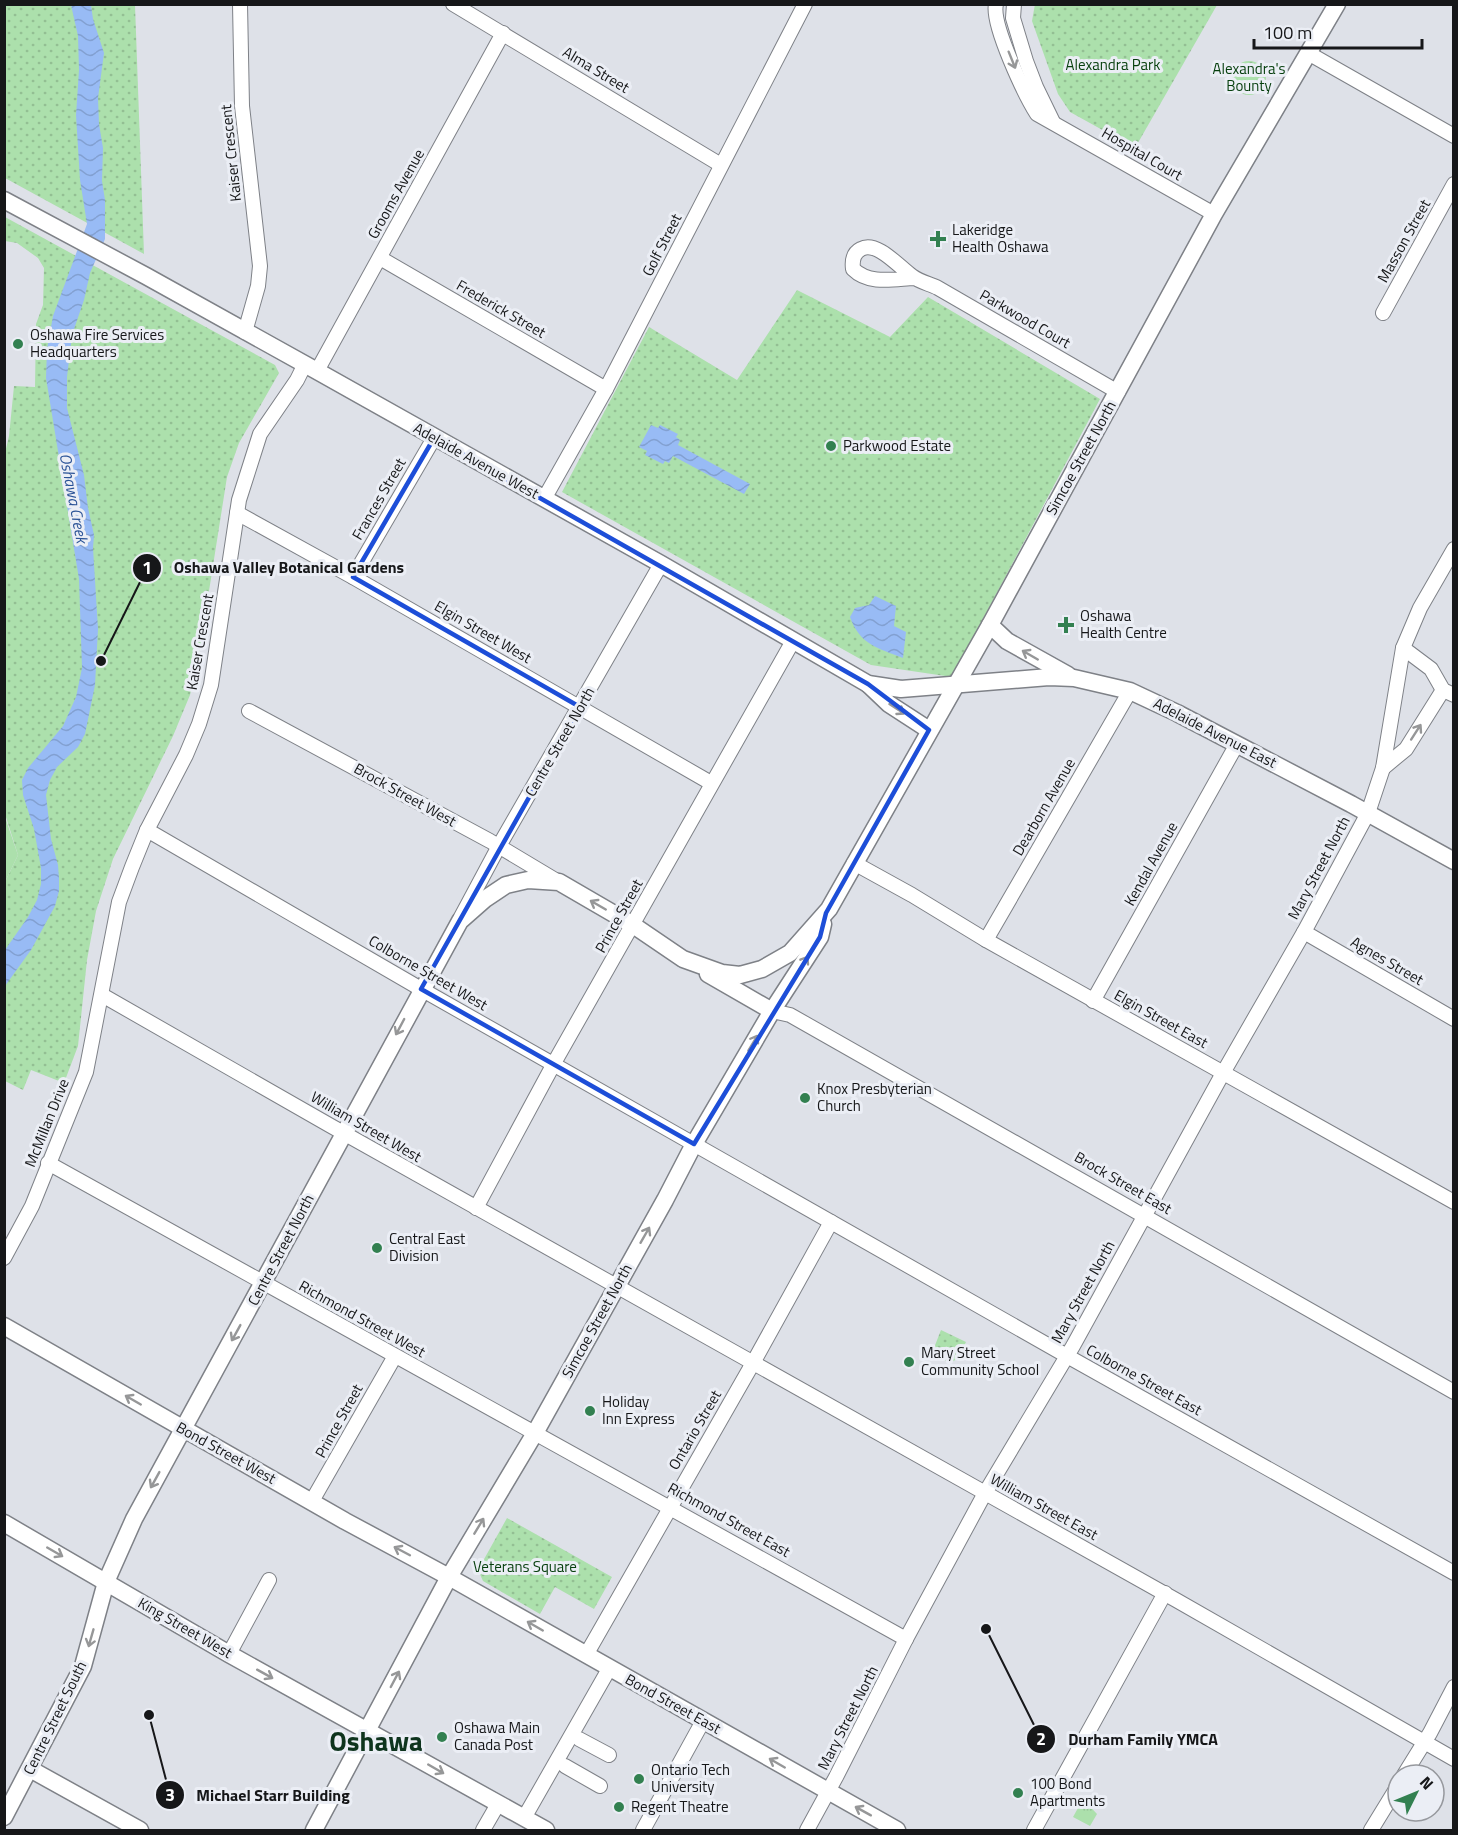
<svg xmlns="http://www.w3.org/2000/svg" width="1458" height="1835" font-family="'Titillium Web',sans-serif">
	<style>
		.grass { fill: url(#grass-tufts) }
		.park { fill: url(#park-dots) }
		.pitch { fill: #ace0ac }
		.water { fill: url(#water-waves) }
		.lines { fill: none; stroke-linecap: round; stroke-linejoin: round }
		.minor-casing { stroke: #7e8187; stroke-width: 16 }
		.major-casing { stroke: #7e8187; stroke-width: 19 }
		.minor { stroke: #fff; stroke-width: 14 }
		.major { stroke: #fff; stroke-width: 16 }
		.oneway { stroke: #969798 }
		.marked { fill: none; stroke: #1d4ed8; stroke-width: 4.5; stroke-linejoin: round }
		.poi-dot { fill: #328050; stroke: #ebeef5; stroke-width: 2 }
		.labels { text-anchor: middle; stroke-width: 6; stroke-linejoin: round; paint-order: stroke }
		.park-label { font-size: 15px; fill: #063f0d; stroke: #ebeef5 }
		.street-label { font-size: 15px; fill: #161719; stroke: #ebeef5 }
		.poi-label { font-size: 15px; fill: #161719; stroke: #ebeef5; text-anchor: start }
		.water-label { font-size: 16px; font-style: italic; fill: #2b5397; stroke: #ebeef5 }
		.town-label { font-size: 27px; font-weight: bold; fill: #0e341d; stroke: #ebeef5 }
		.leader { fill: none; stroke: #161719; stroke-width: 2 }
		.callout-dot { fill: #161719; stroke: #ebeef5; stroke-width: 2 }
		.mark-label { font-size: 18px; text-anchor: middle; font-weight: bold; fill: #fff }
		.callout-label { font-size: 16px; text-anchor: middle; font-weight: bold; fill: #161719; stroke: #ebeef5; stroke-width: 6; stroke-linejoin: round; paint-order: stroke }
	</style>
	<defs>
		<pattern id="grass-tufts" width="24" height="20" patternUnits="userSpaceOnUse" patternTransform="scale(1.5)"><rect width="24" height="20" fill="#ace0ac"/><path d="M3 7l-1-3M5 7V3M7 7l1-3M15 17l-1-3M17 17v-4M19 17l1-3" fill="none" stroke="#93bf93"/></pattern>
		<pattern id="park-dots" width="8" height="8" patternUnits="userSpaceOnUse" patternTransform="scale(1.5)"><rect width="8" height="8" fill="#ace0ac"/><path d="M2 2h.1M6 6h.1" fill="none" stroke="#93bf93" stroke-width="1.8" stroke-linecap="round"/></pattern>
		<pattern id="water-waves" width="16" height="10" patternUnits="userSpaceOnUse" patternTransform="scale(1.5)"><rect width="16" height="10" fill="#98bbf5"/><path d="M0 5q4-4 8 0t8 0" fill="none" stroke="#82a0d1"/></pattern>
	</defs>
	<rect width="100%" height="100%" fill="#dee1e8"/>
	<!-- grass -->
	<path class="grass" d="M 1083,1799 L 1097,1814 L 1090,1826 L 1073,1817 Z"/>
	<!-- park -->
	<g class="park">
		<path d="M 1035,4 L 1217,4 L 1217,5 L 1135,148 L 1070,112 L 1058,94 L 1032,21 Z"/>
		<path d="M 4,5 L 135,5 L 144,254 L 5,178 Z"/>
		<circle cx="1249" cy="78" r="17"/>
		<path d="M 5,217 L 275,365 L 279,373 L 239,443 L 227,477 L 200,648 L 190,695 L 173,736 L 113,859 L 96,911 L 87,960 L 78,1046 L 64,1083 L 31,1070 L 23,1090 L 5,1081 L 5,882 L 18,855 L 5,814 L 5,453 L 9,436 L 14,386 L 35,387 L 36,324 L 43,305 L 44,268 L 38,258 L 17,243 L 5,241 Z"/>
		<path d="M 797,290 L 890,337 L 928,297 L 1100,399 L 952,677 L 871,665 L 562,492 L 649,327 L 737,380 Z"/>
		<path d="M 941,1330 L 966,1342 L 957,1359 L 950,1363 L 932,1353 Z"/>
		<path d="M 507,1518 L 612,1577 L 594,1609 L 555,1587 L 540,1614 L 483,1581 L 478,1570 Z"/>
	</g>
	<!-- pitch -->
	<path class="pitch" d="M 4,814 L 18,855 L 5,882 L 4,882 Z"/>
	<!-- water -->
	<g class="water">
		<path d="M 71,5 L 91,5 L 93,19 L 104,53 L 98,98 L 99,124 L 103,148 L 102,181 L 105,200 L 105,239 L 90,273 L 84,300 L 72,335 L 67,377 L 67,408 L 84,475 L 88,508 L 94,535 L 93,548 L 98,629 L 95,685 L 85,734 L 78,747 L 57,767 L 50,780 L 46,795 L 51,839 L 58,865 L 59,878 L 59,891 L 55,906 L 31,950 L 5,986 L 5,950 L 28,917 L 37,900 L 41,884 L 41,868 L 34,829 L 23,795 L 22,780 L 28,768 L 63,726 L 76,697 L 82,668 L 79,579 L 46,378 L 47,349 L 53,316 L 87,224 L 80,180 L 76,115 L 79,70 L 78,36 Z"/>
		<path d="M 651,425 L 658,428 L 660,425 L 678,434 L 676,437 L 680,440 L 678,445 L 750,484 L 744,494 L 673,456 L 669,463 L 665,461 L 663,464 L 645,455 L 647,451 L 639,447 Z"/>
		<path d="M 875,596 L 896,606 L 894,626 L 906,632 L 903,658 C 878,648 860,645 850,617 L 855,608 L 869,605 Z"/>
	</g>
	<g class="lines">
		<!-- minor casing -->
		<g class="minor-casing">
			<g id="minor">
				<path d="M 240,4 L 242,106 L 260,266 L 258,286 L 245,332"/>
				<path d="M 453,4 L 721,165"/>
				<path d="M 996,4 C 991,24 1025,95 1037,114 L 1214,214"/>
				<path d="M 1014,4 L 1013,18 L 1026,61 L 1036,87 L 1053,122"/>
				<path d="M 1308,53 L 1454,136"/>
				<path d="M 380,258 L 606,389"/>
				<path d="M 914,278 C 894,279 869,285 853,269 C 852,261 853,253 861,249 C 877,240 900,268 912,276 C 920,282 930,284 938,288 L 1118,392"/>
				<path d="M 1383,313 L 1454,184"/>
				<path d="M 317,371 L 503,33"/>
				<path d="M 544,499 L 606,389 L 805,4"/>
				<path d="M 237,513 L 353,577 L 711,783"/>
				<path d="M 353,577 L 434,438"/>
				<path d="M 1403,648 L 1431,669 L 1443,690 L 1454,695"/>
				<path d="M 249,711 L 490,841 L 557,881"/>
				<path d="M 1383,768 L 1406,749 L 1443,690"/>
				<path d="M 147,830 L 421,989 L 1067,1356 L 1454,1573"/>
				<path d="M 854,863 L 912,895 L 986,940 L 1454,1202"/>
				<path d="M 461,917 L 499,846 L 661,564"/>
				<path d="M 1304,932 L 1454,1019"/>
				<path d="M 986,940 L 1130,691"/>
				<path d="M 102,995 L 331,1126 L 1176,1600 L 1454,1759"/>
				<path d="M 1093,1001 L 1237,744"/>
				<path d="M 772,1011 L 790,1015 L 1454,1392"/>
				<path d="M 48,1163 C 333,1323 621,1478 906,1639"/>
				<path d="M 476,1208 L 558,1056 L 793,641"/>
				<path d="M 4,1258 L 32,1206 L 86,1072 L 119,902 L 132,867 L 147,830 L 186,755 L 199,724 L 211,685 L 239,500 L 260,434 L 297,380 L 305,364"/>
				<path d="M 312,1501 L 395,1356"/>
				<path d="M 229,1654 L 269,1580"/>
				<path d="M 586,1655 L 753,1363 L 831,1222"/>
				<path d="M 579,1739 L 609,1755"/>
				<path d="M 565,1766 L 600,1786"/>
				<path d="M 1404,1775 L 1430,1733 L 1454,1687"/>
				<path d="M 524,1818 L 609,1669"/>
				<path d="M 483,1830 L 498,1804"/>
				<path d="M 643,1830 L 703,1721"/>
				<path d="M 807,1830 L 836,1777 L 906,1639 L 985,1493 L 1073,1346 L 1223,1073 L 1304,932 L 1368,813 L 1383,768 L 1403,648 L 1420,608 L 1454,549"/>
				<path d="M 1034,1830 L 1165,1593"/>
				<path d="M 1371,1830 L 1398,1786"/>
			</g>
		</g>
		<!-- major casing -->
		<g class="major-casing">
			<g id="major">
				<path d="M 4,200 L 146,276 L 317,371 L 661,564 L 868,684 L 901,689 L 1049,677 L 1074,678 L 1130,691 L 1177,713 L 1351,804 L 1454,861"/>
				<path d="M 990,625 L 1007,641 L 1068,675"/>
				<path d="M 868,684 L 889,704 L 929,730"/>
				<path d="M 708,974 L 772,1011"/>
				<path d="M 4,1326 L 345,1521 L 449,1577 L 897,1830"/>
				<path d="M 4,1523 L 229,1654 L 546,1830"/>
				<path d="M 30,1769 L 140,1830"/>
				<path d="M 4,1817 L 83,1666 L 106,1582 L 134,1519 L 460,921 L 485,899 L 506,885 L 528,880 L 559,882 L 633,925 L 683,959 L 722,973 L 740,975 L 762,969 L 790,953 L 829,909 L 990,625 L 1214,214 L 1337,4"/>
				<path d="M 314,1830 L 449,1577 L 535,1433 L 665,1200 L 694,1144 L 772,1011 L 820,937 L 823,924"/>
			</g>
		</g>
		<!-- minor -->
		<use href="#minor" class="minor"/>
		<!-- major -->
		<use href="#major" class="major"/>
	</g>
	<!-- one-way arrows -->
	<defs><path id="oneway-shaft" d="M-6 0H5M1.5-3L5.5 0L1.5 3" fill="none" stroke-width="1.6" stroke-linecap="round" stroke-linejoin="round" transform="scale(1.5)"/></defs>
	<g class="oneway">
		<use href="#oneway-shaft" transform="translate(1012 60) rotate(68)"/>
		<use href="#oneway-shaft" transform="translate(1030 655) rotate(-150)"/>
		<use href="#oneway-shaft" transform="translate(897 709) rotate(33)"/>
		<use href="#oneway-shaft" transform="translate(1416 732) rotate(-57)"/>
		<use href="#oneway-shaft" transform="translate(598 905) rotate(-150)"/>
		<use href="#oneway-shaft" transform="translate(803 964) rotate(-58)"/>
		<use href="#oneway-shaft" transform="translate(400 1027) rotate(118)"/>
		<use href="#oneway-shaft" transform="translate(753 1043) rotate(-59)"/>
		<use href="#oneway-shaft" transform="translate(645 1235) rotate(-60)"/>
		<use href="#oneway-shaft" transform="translate(236 1333) rotate(119)"/>
		<use href="#oneway-shaft" transform="translate(133 1400) rotate(-150)"/>
		<use href="#oneway-shaft" transform="translate(155 1480) rotate(119)"/>
		<use href="#oneway-shaft" transform="translate(479 1526) rotate(-59)"/>
		<use href="#oneway-shaft" transform="translate(402 1551) rotate(-152)"/>
		<use href="#oneway-shaft" transform="translate(55 1552) rotate(30)"/>
		<use href="#oneway-shaft" transform="translate(535 1626) rotate(-150)"/>
		<use href="#oneway-shaft" transform="translate(91 1638) rotate(106)"/>
		<use href="#oneway-shaft" transform="translate(265 1674) rotate(29)"/>
		<use href="#oneway-shaft" transform="translate(395 1679) rotate(-62)"/>
		<use href="#oneway-shaft" transform="translate(777 1763) rotate(-150)"/>
		<use href="#oneway-shaft" transform="translate(436 1769) rotate(30)"/>
		<use href="#oneway-shaft" transform="translate(863 1811) rotate(-151)"/>
	</g>
	<!-- marked area -->
	<path class="marked" d="M 434,438 L 868,684 L 929,730 L 826,913 L 820,937 L 694,1144 L 421,989 L 580,707 L 353,577 Z"/>
	<!-- markers -->
	<g class="poi-dot">
		<path d="M935 230h6v6h6v6h-6v6h-6v-6h-6v-6h6z"/>
		<circle cx="18" cy="344" r="6"/>
		<circle cx="831" cy="446" r="6"/>
		<path d="M1063 616h6v6h6v6h-6v6h-6v-6h-6v-6h6z"/>
		<circle cx="805" cy="1098" r="6"/>
		<circle cx="377" cy="1248" r="6"/>
		<circle cx="909" cy="1362" r="6"/>
		<circle cx="590" cy="1411" r="6"/>
		<circle cx="442" cy="1737" r="6"/>
		<circle cx="639" cy="1779" r="6"/>
		<circle cx="1018" cy="1793" r="6"/>
		<circle cx="619" cy="1807" r="6"/>
	</g>
	<g class="labels">
		<!-- park labels -->
		<g class="park-label">
			<text x="1113" y="70">Alexandra Park</text>
			<text x="1249" y="74">Alexandra's<tspan x="1249" dy="17">Bounty</tspan></text>
			<text x="525" y="1572">Veterans Square</text>
		</g>
		<!-- street labels -->
		<g class="street-label">
			<text transform="translate(596 70) rotate(31)" y="5">Alma Street</text>
			<text transform="translate(231 153) rotate(-96)" y="5">Kaiser Crescent</text>
			<text transform="translate(1142 154) rotate(30)" y="5">Hospital Court</text>
			<text transform="translate(396 194) rotate(-61)" y="5">Grooms Avenue</text>
			<text transform="translate(1404 241) rotate(-61)" y="5">Masson Street</text>
			<text transform="translate(662 245) rotate(-63)" y="5">Golf Street</text>
			<text transform="translate(501 309) rotate(30)" y="5">Frederick Street</text>
			<text transform="translate(1025 319) rotate(30)" y="5">Parkwood Court</text>
			<text transform="translate(1081 458) rotate(-61)" y="5">Simcoe Street North</text>
			<text transform="translate(476 461) rotate(29)" y="5">Adelaide Avenue West</text>
			<text transform="translate(379 499) rotate(-60)" y="5">Frances Street</text>
			<text transform="translate(483 632) rotate(30)" y="5">Elgin Street West</text>
			<text transform="translate(200 642) rotate(-80)" y="5">Kaiser Crescent</text>
			<text transform="translate(1215 733) rotate(27)" y="5">Adelaide Avenue East</text>
			<text transform="translate(560 742) rotate(-60)" y="5">Centre Street North</text>
			<text transform="translate(405 795) rotate(29)" y="5">Brock Street West</text>
			<text transform="translate(1044 807) rotate(-60)" y="5">Dearborn Avenue</text>
			<text transform="translate(1151 864) rotate(-61)" y="5">Kendal Avenue</text>
			<text transform="translate(1319 868) rotate(-62)" y="5">Mary Street North</text>
			<text transform="translate(619 916) rotate(-61)" y="5">Prince Street</text>
			<text transform="translate(1387 961) rotate(30)" y="5">Agnes Street</text>
			<text transform="translate(428 973) rotate(30)" y="5">Colborne Street West</text>
			<text transform="translate(1161 1019) rotate(29)" y="5">Elgin Street East</text>
			<text transform="translate(47 1123) rotate(-68)" y="5">McMillan Drive</text>
			<text transform="translate(366 1127) rotate(30)" y="5">William Street West</text>
			<text transform="translate(1123 1183) rotate(30)" y="5">Brock Street East</text>
			<text transform="translate(281 1250) rotate(-62)" y="5">Centre Street North</text>
			<text transform="translate(1083 1292) rotate(-61)" y="5">Mary Street North</text>
			<text transform="translate(362 1319) rotate(29)" y="5">Richmond Street West</text>
			<text transform="translate(597 1321) rotate(-61)" y="5">Simcoe Street North</text>
			<text transform="translate(1144 1380) rotate(29)" y="5">Colborne Street East</text>
			<text transform="translate(339 1421) rotate(-61)" y="5">Prince Street</text>
			<text transform="translate(695 1430) rotate(-60)" y="5">Ontario Street</text>
			<text transform="translate(226 1453) rotate(29)" y="5">Bond Street West</text>
			<text transform="translate(1044 1507) rotate(29)" y="5">William Street East</text>
			<text transform="translate(729 1520) rotate(29)" y="5">Richmond Street East</text>
			<text transform="translate(185 1628) rotate(30)" y="5">King Street West</text>
			<text transform="translate(673 1704) rotate(29)" y="5">Bond Street East</text>
			<text transform="translate(55 1718) rotate(-64)" y="5">Centre Street South</text>
			<text transform="translate(848 1718) rotate(-63)" y="5">Mary Street North</text>
		</g>
		<!-- poi labels -->
		<g class="poi-label">
			<text x="952" y="235">Lakeridge<tspan x="952" dy="17">Health Oshawa</tspan></text>
			<text x="30" y="340">Oshawa Fire Services<tspan x="30" dy="17">Headquarters</tspan></text>
			<text x="843" y="451">Parkwood Estate</text>
			<text x="1080" y="621">Oshawa<tspan x="1080" dy="17">Health Centre</tspan></text>
			<text x="817" y="1094">Knox Presbyterian<tspan x="817" dy="17">Church</tspan></text>
			<text x="389" y="1244">Central East<tspan x="389" dy="17">Division</tspan></text>
			<text x="921" y="1358">Mary Street<tspan x="921" dy="17">Community School</tspan></text>
			<text x="602" y="1407">Holiday<tspan x="602" dy="17">Inn Express</tspan></text>
			<text x="454" y="1733">Oshawa Main<tspan x="454" dy="17">Canada Post</tspan></text>
			<text x="651" y="1775">Ontario Tech<tspan x="651" dy="17">University</tspan></text>
			<text x="1030" y="1789">100 Bond<tspan x="1030" dy="17">Apartments</tspan></text>
			<text x="631" y="1812">Regent Theatre</text>
		</g>
		<!-- water labels -->
		<g class="water-label">
			<text transform="translate(74 498) rotate(79)" y="6">Oshawa Creek</text>
		</g>
		<!-- town labels -->
		<g class="town-label">
			<text x="376" y="1751">Oshawa</text>
		</g>
	</g>
	<!-- callouts -->
	<path class="leader" d="M101 661L147 568M986 1629L1041 1739M149 1715L170 1795"/>
	<g class="callout-dot">
		<circle cx="101" cy="661" r="6"/>
		<circle cx="986" cy="1629" r="6"/>
		<circle cx="149" cy="1715" r="6"/>
		<circle cx="147" cy="568" r="15"/>
		<circle cx="1041" cy="1739" r="15"/>
		<circle cx="170" cy="1795" r="15"/>
	</g>
	<g class="mark-label">
		<text x="147" y="574">1</text>
		<text x="1041" y="1745">2</text>
		<text x="170" y="1801">3</text>
	</g>
	<g class="callout-label">
		<text x="289" y="573">Oshawa Valley Botanical Gardens</text>
		<text x="1143" y="1745">Durham Family YMCA</text>
		<text x="273" y="1801">Michael Starr Building</text>
	</g>
	<!-- border -->
	<rect width="1458" height="1835" fill="none" stroke="#161719" stroke-width="12"/>
	<!-- north arrow -->
	<g transform="translate(1416 1793) rotate(47)"><circle r="28" fill="#ebeef5" stroke="#96989d" stroke-width="1.5"/>
	<path d="M0-4.5L10 22L0 15L-10 22Z" fill="#328050"/>
	<text y="-9" font-size="16" font-weight="bold" text-anchor="middle" fill="#161719">N</text>
	</g>
	<!-- scale -->
	<path d="M1254 39v9h168v-9" fill="none" stroke="#161719" stroke-width="3"/>
	<text x="1263" y="39" font-size="18" fill="#161719" stroke="#ebeef5" stroke-width="4.5" paint-order="stroke">100 m</text>
</svg>
